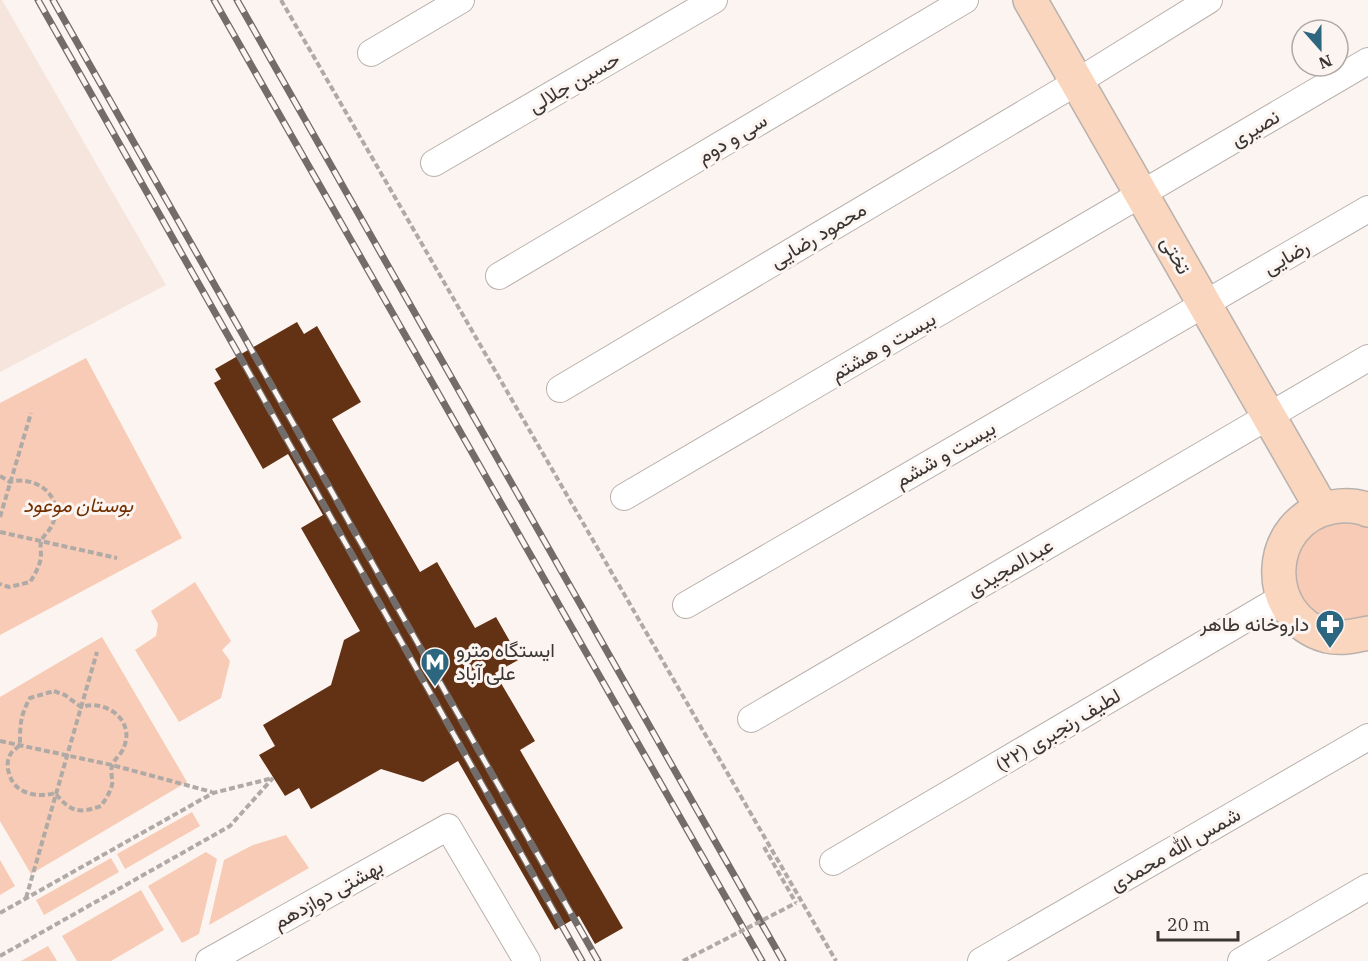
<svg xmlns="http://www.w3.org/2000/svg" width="1368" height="961" font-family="'IBM Plex Serif',Vazirmatn,serif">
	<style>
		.built { fill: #f5e5dd }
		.green { fill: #f7cbb5 }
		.building { fill: #633113 }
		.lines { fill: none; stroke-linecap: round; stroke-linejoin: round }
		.street-casing { stroke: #b9b1ad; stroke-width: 28 }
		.secondary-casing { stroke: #b9b1ad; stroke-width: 36 }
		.path { stroke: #b0aaa6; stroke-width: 4; stroke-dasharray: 6 3; stroke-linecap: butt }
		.street { stroke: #fff; stroke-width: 26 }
		.secondary { stroke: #fad6be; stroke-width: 33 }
		.rail-casing { stroke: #726d6b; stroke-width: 7 }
		.rail { stroke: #fcf4f0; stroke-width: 4.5; stroke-dasharray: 14; stroke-linecap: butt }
		.path-bridge { stroke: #b0aaa6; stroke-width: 4; stroke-dasharray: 6 3; stroke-linecap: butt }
		.labels { text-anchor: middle; stroke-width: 6; stroke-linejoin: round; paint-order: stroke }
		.street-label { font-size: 20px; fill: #383533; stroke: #fcf4f0 }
		.park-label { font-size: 20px; font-style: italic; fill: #712f00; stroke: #fcf4f0 }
		.poi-label { font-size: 20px; fill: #383533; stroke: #fcf4f0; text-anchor: end }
	</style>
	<rect width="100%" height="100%" fill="#fcf4f0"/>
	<!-- built -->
	<path class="built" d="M 0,0 L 2,0 L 166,285 L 0,372 Z"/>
	<!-- green -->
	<g class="green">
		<path d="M 86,358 L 182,538 L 0,635 L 0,403 Z"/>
		<path d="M 1324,518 L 1368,522 L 1368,622 L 1350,627 L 1301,609 L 1288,558 Z"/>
		<path d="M 195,582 L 231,641 L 222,650 L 230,661 L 221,698 L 179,722 L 135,650 L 156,636 L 158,624 L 151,611 Z"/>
		<path d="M 102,637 L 187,782 L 31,874 L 0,821 L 0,697 Z"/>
		<path d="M 192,812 L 200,826 L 125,869 L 117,854 Z"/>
		<path d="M 286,835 L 309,868 L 209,925 L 224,860 L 253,845 Z"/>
		<path d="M 206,852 L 217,859 L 199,934 L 182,943 L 148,886 Z"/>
		<path d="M 111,858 L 119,872 L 44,915 L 36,900 Z"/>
		<path d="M 0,860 L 15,886 L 0,895 Z"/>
		<path d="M 141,890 L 164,930 L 111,961 L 77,961 L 62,936 Z"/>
		<path d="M 48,946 L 57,961 L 21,961 Z"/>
	</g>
	<!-- building -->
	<path class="building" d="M 297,322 L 304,334 L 317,326 L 361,402 L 332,419 L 420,572 L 437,562 L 475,628 L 496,617 L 520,659 L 495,673 L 535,741 L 520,750 L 623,928 L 595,944 L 579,916 L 555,930 L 458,761 L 423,782 L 381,769 L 311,809 L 299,788 L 285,796 L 259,755 L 275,746 L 263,725 L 331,685 L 344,640 L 360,631 L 301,528 L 323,515 L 288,454 L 263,469 L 214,383 L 221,379 L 215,369 Z"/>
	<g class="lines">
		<!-- street casing -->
		<g class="street-casing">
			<g id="street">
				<path d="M 371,53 L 461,0"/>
				<path d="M 434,163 L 714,0"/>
				<path d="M 499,276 L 965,0"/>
				<path d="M 560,389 L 1077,82 L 1209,0"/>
				<path d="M 624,497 L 1368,61"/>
				<path d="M 686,605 L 1368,209"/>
				<path d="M 751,719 L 1368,358"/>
				<path d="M 833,862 L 1283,597"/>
				<path d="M 209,961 L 448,827 L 527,961"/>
				<path d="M 981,961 L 1368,737"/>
				<path d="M 1241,961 L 1368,887"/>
			</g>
		</g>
		<!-- secondary casing -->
		<g class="secondary-casing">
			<g id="secondary">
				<path d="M 1030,0 L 1322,509"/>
				<path d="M 1368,510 C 1357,505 1344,505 1332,507 C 1264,520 1260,617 1327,636 C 1341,639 1355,636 1368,633"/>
			</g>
		</g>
		<!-- path -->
		<g class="path">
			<path d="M 281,0 L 836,961"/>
			<path d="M 0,476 L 10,482 C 35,475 64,495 53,523 C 51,530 43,535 41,542 C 40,546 41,552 41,556 C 40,566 35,574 30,582 L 9,587 L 0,584"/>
			<path d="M 0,517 L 31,413"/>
			<path d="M 0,532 L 117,558"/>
			<path d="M 54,691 L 65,695 L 81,707 C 106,699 135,720 124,747 C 122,754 113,760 112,766 C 110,772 113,779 112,785 C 110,793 105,800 101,806 C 78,814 71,812 55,793 C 37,798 14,794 9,773 C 7,768 7,760 10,755 C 12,751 17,748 20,745 C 20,725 20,716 30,698 Z"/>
			<path d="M 0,741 L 112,765 L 212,792"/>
			<path d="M 764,847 L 796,903"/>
			<path d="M 26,898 L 97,652"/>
			<path d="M 0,913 L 213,793 L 273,778"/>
			<path d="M 0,956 L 230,826 L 273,778"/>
		</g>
		<!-- street -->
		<use href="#street" class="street"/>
		<!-- secondary -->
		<use href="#secondary" class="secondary"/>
		<!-- rail casing -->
		<g class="rail-casing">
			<g id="rail">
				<path d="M 38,0 L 582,961"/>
				<path d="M 53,0 L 598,961"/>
				<path d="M 214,0 L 762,961"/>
				<path d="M 237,0 L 783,961"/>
			</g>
		</g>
		<!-- rail -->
		<use href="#rail" class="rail"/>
		<!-- path-bridge -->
		<path class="path-bridge" d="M 683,961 L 796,903"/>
	</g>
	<!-- icons -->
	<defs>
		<g id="pharmacy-pin" transform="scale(1.5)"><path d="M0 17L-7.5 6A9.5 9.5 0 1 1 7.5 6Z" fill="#2d677f" stroke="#fcf4f0"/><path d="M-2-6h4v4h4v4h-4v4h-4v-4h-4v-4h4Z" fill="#fff"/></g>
		<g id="metro-pin" transform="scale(1.5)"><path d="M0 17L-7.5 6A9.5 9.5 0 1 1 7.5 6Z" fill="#2d677f" stroke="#fcf4f0"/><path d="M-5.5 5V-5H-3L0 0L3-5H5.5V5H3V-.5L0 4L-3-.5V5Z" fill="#fff"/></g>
	</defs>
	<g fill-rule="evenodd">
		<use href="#pharmacy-pin" x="1330" y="624"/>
		<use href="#metro-pin" x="435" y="662"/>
	</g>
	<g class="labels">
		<!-- street labels -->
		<g class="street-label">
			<text transform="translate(574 82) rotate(-30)" y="7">حسین جلالی</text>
			<text transform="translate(1255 128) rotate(-31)" y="7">نصیری</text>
			<text transform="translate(732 138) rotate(-31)" y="7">سی و دوم</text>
			<text transform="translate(818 235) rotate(-31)" y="7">محمود رضایی</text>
			<text transform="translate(1176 255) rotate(60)" y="7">تختی</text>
			<text transform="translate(1286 257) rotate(-30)" y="7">رضایی</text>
			<text transform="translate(883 346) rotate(-30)" y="7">بیست و هشتم</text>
			<text transform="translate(945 454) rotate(-30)" y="7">بیست و ششم</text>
			<text transform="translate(1010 567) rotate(-30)" y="7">عبدالمجیدی</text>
			<text transform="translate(1058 730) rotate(-31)" y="7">لطیف رنجبری (۲۲)</text>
			<text transform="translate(1175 849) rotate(-30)" y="7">شمس الله محمدی</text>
			<text transform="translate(328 894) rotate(-29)" y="7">بهشتی دوازدهم</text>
		</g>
		<!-- park labels -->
		<g class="park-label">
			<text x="78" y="512">بوستان موعود</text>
		</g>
		<!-- poi labels -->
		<g class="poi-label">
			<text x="1309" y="631">داروخانه طاهر</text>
			<text x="456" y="657" text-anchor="start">ایستگاه مترو<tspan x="456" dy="23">علی آباد</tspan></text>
		</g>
	</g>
	<!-- north arrow -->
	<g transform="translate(1320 48) rotate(159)"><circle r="28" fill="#fcf4f0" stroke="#aea8a4" stroke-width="1.5"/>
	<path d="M0-4.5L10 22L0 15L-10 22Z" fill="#2d677f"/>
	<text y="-9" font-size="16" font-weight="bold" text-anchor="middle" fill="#383533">N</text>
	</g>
	<!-- scale -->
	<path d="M1158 931v9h80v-9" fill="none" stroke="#383533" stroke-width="3"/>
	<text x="1167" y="931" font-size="18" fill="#383533" stroke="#fcf4f0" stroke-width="4.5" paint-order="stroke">20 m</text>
</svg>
